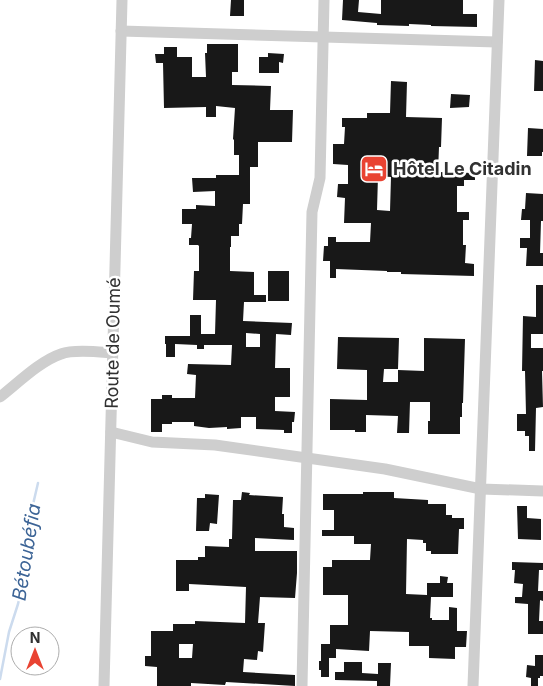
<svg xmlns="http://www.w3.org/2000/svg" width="543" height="686" font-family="Inter,sans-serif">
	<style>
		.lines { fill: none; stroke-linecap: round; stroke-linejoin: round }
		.stream { stroke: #ccdbee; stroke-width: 2.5 }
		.building { fill: #181818; fill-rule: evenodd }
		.minor { stroke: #cecece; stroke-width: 11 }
		.labels { text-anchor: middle; stroke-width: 5; stroke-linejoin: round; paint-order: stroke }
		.poi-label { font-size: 18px; font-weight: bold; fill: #313131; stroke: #fff; text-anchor: start }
		.street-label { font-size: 18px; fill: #313131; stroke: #fff }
		.water-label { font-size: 19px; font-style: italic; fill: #3c6496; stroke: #fff }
	</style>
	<rect width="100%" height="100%" fill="#fff"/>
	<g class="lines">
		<!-- stream -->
		<path class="stream" d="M 0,679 L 9,632 L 18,604 L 25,574 L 31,513 L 38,483"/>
	</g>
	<!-- building -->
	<g class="building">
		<path d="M 231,0 L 244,0 L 244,16 L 230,16 Z"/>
		<path d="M 343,0 L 359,0 L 358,12 L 381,14 L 381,0 L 463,0 L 463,14 L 477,14 L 477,27 L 431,26 L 431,25 L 409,24 L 409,26 L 377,25 L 377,23 L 342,20 Z"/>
		<path d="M 207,44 L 238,44 L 238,72 L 232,72 L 232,85 L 271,86 L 270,110 L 293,110 L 292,142 L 258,142 L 258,167 L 250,167 L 250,204 L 243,204 L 242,224 L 239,224 L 239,236 L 231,236 L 231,247 L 230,247 L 230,271 L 254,272 L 254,295 L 266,295 L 266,302 L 244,302 L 243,321 L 292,323 L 291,335 L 276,334 L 275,368 L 290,368 L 290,397 L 275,397 L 275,411 L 295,412 L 294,422 L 292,422 L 292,433 L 284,433 L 284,430 L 256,429 L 256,417 L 241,417 L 241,428 L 227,429 L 227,427 L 209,428 L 194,426 L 194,422 L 172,422 L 172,424 L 162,424 L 162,432 L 151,432 L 151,399 L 162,399 L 162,395 L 172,395 L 172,398 L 195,398 L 196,375 L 187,374 L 188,364 L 231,365 L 232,345 L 204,345 L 204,349 L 197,349 L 197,345 L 175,344 L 175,357 L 166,357 L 166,344 L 165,344 L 165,336 L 190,336 L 190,315 L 201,315 L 201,334 L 215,334 L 216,300 L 193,300 L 194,271 L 199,271 L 199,246 L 198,245 L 189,245 L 189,238 L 191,238 L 192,224 L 182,224 L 182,209 L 196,209 L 196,205 L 215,206 L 215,191 L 193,192 L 192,178 L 216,178 L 216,175 L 239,175 L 239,155 L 234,155 L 234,140 L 233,139 L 235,108 L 216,106 L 216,117 L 206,117 L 206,107 L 164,108 L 163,63 L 156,63 L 155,54 L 164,54 L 164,47 L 177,47 L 177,57 L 192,57 L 192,77 L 206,77 L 205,53 L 207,53 ZM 246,333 L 260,334 L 260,347 L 246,347 Z"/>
		<path d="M 268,53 L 284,54 L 283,63 L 279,62 L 279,73 L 259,73 L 259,57 L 268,57 Z"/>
		<path d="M 535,60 L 543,61 L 543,91 L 534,91 Z"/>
		<path d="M 391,81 L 407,82 L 406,117 L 442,118 L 441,147 L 439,147 L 438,172 L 475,173 L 475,180 L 464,180 L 464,186 L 457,186 L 457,212 L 469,212 L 469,220 L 463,220 L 463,245 L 466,245 L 465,263 L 474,264 L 474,276 L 401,274 L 401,272 L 387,272 L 387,271 L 336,269 L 336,278 L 330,278 L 330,261 L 323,261 L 324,246 L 328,246 L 328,237 L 336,237 L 336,242 L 370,242 L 371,223 L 344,223 L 345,198 L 337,197 L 338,184 L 348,184 L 348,165 L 333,164 L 333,144 L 344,144 L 345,127 L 342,127 L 342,118 L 367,118 L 367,113 L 390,113 ZM 378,176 L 391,177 L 390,211 L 377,210 Z"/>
		<path d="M 451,94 L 470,95 L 469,107 L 450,108 Z"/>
		<path d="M 528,128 L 543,129 L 543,152 L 542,152 L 542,156 L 527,156 Z"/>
		<path d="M 526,193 L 543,194 L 543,221 L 541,221 L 540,253 L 543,253 L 543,266 L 526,266 L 527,248 L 520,248 L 520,238 L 530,238 L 530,220 L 521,220 L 522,209 L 525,209 Z"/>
		<rect x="268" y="271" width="21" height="30"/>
		<path d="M 536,285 L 543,285 L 543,334 L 531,334 L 531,348 L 543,348 L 543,371 L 542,371 L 543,407 L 536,408 L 535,451 L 529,451 L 529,436 L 525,436 L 525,431 L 517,431 L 517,414 L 526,414 L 525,371 L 522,371 L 523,316 L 536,317 Z"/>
		<path d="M 338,337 L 399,338 L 398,369 L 384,369 L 383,382 L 398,382 L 398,370 L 424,371 L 424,338 L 465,339 L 463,403 L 462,403 L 462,417 L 460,417 L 460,434 L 428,434 L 428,421 L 430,421 L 430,402 L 410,402 L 409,433 L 397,433 L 398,416 L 366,415 L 366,432 L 355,432 L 355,430 L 330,430 L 330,399 L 367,400 L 367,370 L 337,369 Z"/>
		<path d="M 242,492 L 250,493 L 249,495 L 283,497 L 282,514 L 284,514 L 284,527 L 294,528 L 294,540 L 255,538 L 255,551 L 297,551 L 297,573 L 295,598 L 260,597 L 258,623 L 265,623 L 263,652 L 258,651 L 257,660 L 244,659 L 243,672 L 295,675 L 295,686 L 226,682 L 225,685 L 191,683 L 191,686 L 157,686 L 157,667 L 145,666 L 145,656 L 151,656 L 151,631 L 173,631 L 173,624 L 195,624 L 195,621 L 245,623 L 246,587 L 189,584 L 189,591 L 176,591 L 176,560 L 198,560 L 198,557 L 205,557 L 205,546 L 229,547 L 229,539 L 232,539 L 233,500 L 241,500 ZM 179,644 L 193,644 L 192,658 L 179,658 Z"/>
		<path d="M 363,492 L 394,492 L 394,498 L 428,500 L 428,504 L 446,504 L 446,515 L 452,515 L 452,518 L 464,518 L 464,529 L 459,529 L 458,554 L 431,554 L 431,551 L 426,551 L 426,543 L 423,543 L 423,540 L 407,539 L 406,594 L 427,595 L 427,583 L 440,583 L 440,576 L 448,577 L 447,583 L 453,583 L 453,597 L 431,597 L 430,618 L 432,618 L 432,620 L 449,620 L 449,607 L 457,608 L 457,631 L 467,631 L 466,647 L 455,647 L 455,659 L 429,658 L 429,646 L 409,646 L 409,632 L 370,631 L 369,651 L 336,649 L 336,658 L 329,658 L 329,677 L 321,677 L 321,670 L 319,670 L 319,661 L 321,661 L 321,644 L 330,644 L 330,625 L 348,625 L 348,595 L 323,595 L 323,567 L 332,567 L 332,560 L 370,560 L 371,544 L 354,544 L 354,536 L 322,536 L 322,530 L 334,530 L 334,510 L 323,510 L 323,494 L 363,494 Z"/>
		<path d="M 205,494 L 219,495 L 217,524 L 210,523 L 209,531 L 196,531 L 197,498 L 205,498 Z"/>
		<path d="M 517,506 L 527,506 L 527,518 L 541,519 L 541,540 L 518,539 Z"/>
		<path d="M 512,562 L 543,563 L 543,570 L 539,570 L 538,591 L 543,591 L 543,601 L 540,600 L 539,621 L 543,621 L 543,634 L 528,634 L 528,604 L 515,603 L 515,597 L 522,597 L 523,584 L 514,583 L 515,570 L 512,570 Z"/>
		<path d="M 535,655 L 543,655 L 543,676 L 540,676 L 540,678 L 538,678 L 538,686 L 531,686 L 531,678 L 526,677 L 527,665 L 535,666 Z"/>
		<path d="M 344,662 L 362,662 L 362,673 L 378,674 L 378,663 L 391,663 L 390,686 L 377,686 L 377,681 L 335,680 L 335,672 L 344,672 Z"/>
	</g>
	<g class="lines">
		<!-- minor -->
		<g class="minor">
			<path d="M 121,31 L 497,42"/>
			<path d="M 0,397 C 18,383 40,361 61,354 C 74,349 99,352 113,353"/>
			<path d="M 111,432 L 152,442 L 215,445 L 385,469 L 481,489 L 543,491"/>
			<path d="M 104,686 L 122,0"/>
			<path d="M 302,686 L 312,212 L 320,178 L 324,0"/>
			<path d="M 473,686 L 499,0"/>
		</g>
	</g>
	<!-- icons -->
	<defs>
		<g id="hotel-square" transform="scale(1.4375)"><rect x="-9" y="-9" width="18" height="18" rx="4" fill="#e94332" stroke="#fff"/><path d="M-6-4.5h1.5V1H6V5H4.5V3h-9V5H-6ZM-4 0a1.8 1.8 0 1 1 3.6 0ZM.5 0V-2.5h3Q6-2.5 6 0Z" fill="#fff"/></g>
	</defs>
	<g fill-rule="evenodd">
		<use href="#hotel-square" x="374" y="169"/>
	</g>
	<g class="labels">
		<!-- poi labels -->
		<g class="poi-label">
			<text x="393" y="175">Hôtel Le Citadin</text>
		</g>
		<!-- street labels -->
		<g class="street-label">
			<text transform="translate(113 343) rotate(-89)" y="6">Route de Oumé</text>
		</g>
		<!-- water labels -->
		<g class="water-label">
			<text transform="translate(26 552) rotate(-81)" y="7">Bétoubéfia</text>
		</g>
	</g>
	<!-- north arrow -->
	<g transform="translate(35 651)"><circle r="24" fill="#ffffff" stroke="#adadad"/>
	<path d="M0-4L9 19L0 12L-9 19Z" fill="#e94332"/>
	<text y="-8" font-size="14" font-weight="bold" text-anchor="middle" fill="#313131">N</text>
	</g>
</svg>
